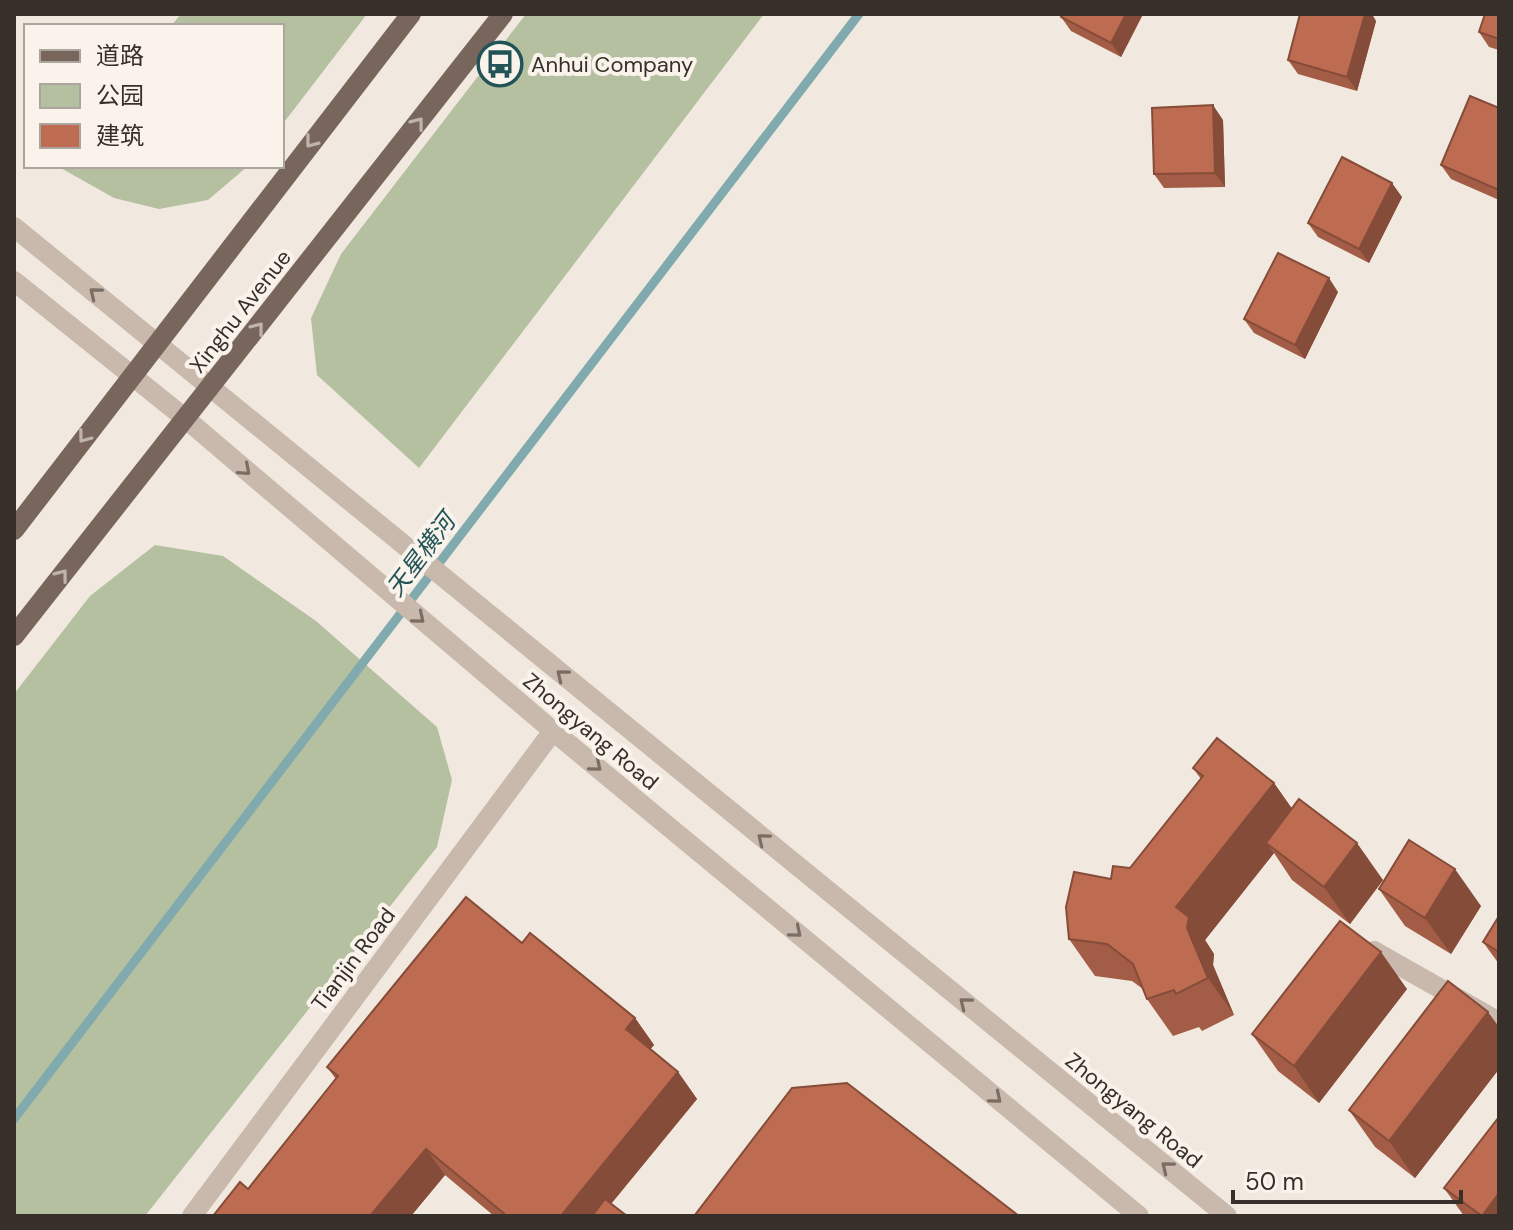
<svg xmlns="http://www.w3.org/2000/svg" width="1513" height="1230" font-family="'DM Sans','Noto Sans SC',sans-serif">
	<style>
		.green { fill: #b5c0a0 }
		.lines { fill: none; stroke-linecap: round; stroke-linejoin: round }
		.stream { stroke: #80aaad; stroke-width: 9 }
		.minor { stroke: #c9b9ac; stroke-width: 20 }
		.major { stroke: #78665d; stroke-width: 20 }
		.wall { fill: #a35d46 }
		.shaded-wall { fill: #854c39 }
		.building { fill: #be6c51; stroke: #854c39; stroke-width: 2 }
		.oneway { stroke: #bfb4ac }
		.oneway2 { stroke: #796d64 }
		.labels { text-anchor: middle; stroke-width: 8; stroke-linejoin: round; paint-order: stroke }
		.poi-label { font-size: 22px; fill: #372f2a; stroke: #f9f3ec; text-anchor: start }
		.street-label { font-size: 22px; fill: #372f2a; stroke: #f9f3ec }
		.water-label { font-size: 24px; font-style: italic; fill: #225356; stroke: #f9f3ec }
	</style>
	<rect width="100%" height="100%" fill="#f1e9df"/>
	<!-- green -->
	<g class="green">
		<path d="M 181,14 L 367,14 L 282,125 L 282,26 L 171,26 Z"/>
		<path d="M 526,14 L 764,14 L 419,468 L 317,375 L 311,318 L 341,254 Z"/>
		<path d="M 248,166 L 208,200 L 159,209 L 114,198 L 59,167 Z"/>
		<path d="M 155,545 L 223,556 L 316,621 L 437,727 L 452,780 L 437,847 L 145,1216 L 14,1216 L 14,694 L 90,596 Z"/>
	</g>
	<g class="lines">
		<!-- stream -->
		<path class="stream" d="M 14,1119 L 859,14"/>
		<!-- minor -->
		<g class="minor">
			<path d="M 14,227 L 1227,1216"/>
			<path d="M 14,281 L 186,419 L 553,731 L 1139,1216"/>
			<path d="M 1374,951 L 1499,1022"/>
			<path d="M 192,1216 L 553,731"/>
		</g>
		<!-- major -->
		<g class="major">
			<path d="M 14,530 L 411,14"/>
			<path d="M 14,636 L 503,14"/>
		</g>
	</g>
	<!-- wall -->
	<g class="wall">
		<path d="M 1143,14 L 1121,57 L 1071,31 L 1061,17 Z"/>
		<path d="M 1499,14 L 1499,50 L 1489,47 L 1479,32 Z"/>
		<path d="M 1376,21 L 1357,91 L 1298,74 L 1288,60 Z"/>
		<path d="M 1499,108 L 1499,200 L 1451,179 L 1441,165 Z"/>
		<path d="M 1223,120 L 1225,187 L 1164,188 L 1154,174 Z"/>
		<path d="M 1402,197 L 1369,263 L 1318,237 L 1308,223 Z"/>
		<path d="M 1338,292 L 1305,359 L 1254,333 L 1244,319 Z"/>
		<path d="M 1193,768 L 1274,783 L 1292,809 L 1383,880 L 1350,924 L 1292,880 L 1274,853 L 1205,940 L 1214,954 L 1213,965 L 1234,1015 L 1202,1031 L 1199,1027 L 1173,1036 L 1147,999 L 1143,989 L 1132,981 L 1095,976 L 1069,939 L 1111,879 L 1130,868 L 1201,779 Z"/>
		<path d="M 1379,889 L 1481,906 L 1451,954 L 1405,926 Z"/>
		<path d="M 1499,916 L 1499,964 L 1483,942 Z"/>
		<path d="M 522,943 L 635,1018 L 654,1045 L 650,1049 L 678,1072 L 697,1099 L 611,1204 L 627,1216 L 494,1216 L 445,1175 L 411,1216 L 213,1216 L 248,1189 L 336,1079 L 327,1067 Z"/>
		<path d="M 1407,989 L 1319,1103 L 1278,1071 L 1252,1034 Z"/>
		<path d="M 1499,1027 L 1499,1069 L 1415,1178 L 1375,1147 L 1349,1110 Z"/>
		<path d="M 1444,1188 L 1499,1216 L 1464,1216 Z"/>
	</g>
	<!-- shaded-wall -->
	<g class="shaded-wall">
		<path d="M 1126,14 L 1143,14 L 1121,57 L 1111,43 Z"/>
		<path d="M 1365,14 L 1372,14 L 1376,21 L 1357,91 L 1347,77 Z"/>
		<path d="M 1213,105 L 1223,120 L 1225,187 L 1215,173 Z"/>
		<path d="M 1392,183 L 1402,197 L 1369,263 L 1359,249 Z"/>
		<path d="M 1329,278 L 1338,292 L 1305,359 L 1295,345 Z"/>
		<path d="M 1274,783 L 1300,820 L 1266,843 L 1274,853 L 1205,940 L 1214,954 L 1213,965 L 1234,1015 L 1208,978 L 1176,907 Z"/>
		<path d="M 1357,843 L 1383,880 L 1350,924 L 1324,887 Z"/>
		<path d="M 1455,869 L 1481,906 L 1451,954 L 1425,918 Z"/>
		<path d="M 1381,952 L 1407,989 L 1319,1103 L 1294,1066 Z"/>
		<path d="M 1488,1012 L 1499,1027 L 1499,1069 L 1415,1178 L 1389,1141 Z"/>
		<path d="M 635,1018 L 654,1045 L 645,1056 L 626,1029 Z"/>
		<path d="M 678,1072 L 697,1099 L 601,1216 L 561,1216 Z"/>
		<path d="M 426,1149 L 445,1175 L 411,1216 L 370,1216 Z"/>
		<path d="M 1499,1193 L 1499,1216 L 1482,1216 Z"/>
	</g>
	<!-- building -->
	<g class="building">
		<path d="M 1063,14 L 1126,14 L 1111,43 L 1061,17 Z"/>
		<path d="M 1300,14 L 1365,14 L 1347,77 L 1288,60 Z"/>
		<path d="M 1485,14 L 1499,14 L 1499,39 L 1479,32 Z"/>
		<path d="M 1470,96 L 1499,108 L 1499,190 L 1441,165 Z"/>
		<path d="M 1213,105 L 1215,173 L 1154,174 L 1152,108 Z"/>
		<path d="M 1342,157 L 1392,183 L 1359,249 L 1308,223 Z"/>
		<path d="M 1278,253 L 1329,278 L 1295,345 L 1244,319 Z"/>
		<path d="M 1217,738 L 1274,783 L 1176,907 L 1189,917 L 1187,928 L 1208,978 L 1176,994 L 1174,990 L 1147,999 L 1133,964 L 1107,944 L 1069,939 L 1066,907 L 1074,872 L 1111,879 L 1113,866 L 1130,868 L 1203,776 L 1193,768 Z"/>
		<path d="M 1299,799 L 1357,843 L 1324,887 L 1266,843 Z"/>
		<path d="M 1409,840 L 1455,869 L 1425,918 L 1379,889 Z"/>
		<path d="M 466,897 L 522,943 L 530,933 L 635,1018 L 626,1029 L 678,1072 L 561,1216 L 507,1216 L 426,1149 L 370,1216 L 213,1216 L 240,1182 L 248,1189 L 338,1076 L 327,1067 Z"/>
		<path d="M 1499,916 L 1499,952 L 1483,942 Z"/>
		<path d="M 1340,921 L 1381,952 L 1294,1066 L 1252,1034 Z"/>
		<path d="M 1448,981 L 1488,1012 L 1389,1141 L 1349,1110 Z"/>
		<path d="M 847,1083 L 1019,1216 L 697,1216 L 695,1215 L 792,1088 Z"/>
		<path d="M 1499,1117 L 1499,1193 L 1482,1216 L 1444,1188 Z"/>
		<path d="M 605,1199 L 627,1216 L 592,1216 Z"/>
	</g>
	<!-- one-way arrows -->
	<defs><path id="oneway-chevron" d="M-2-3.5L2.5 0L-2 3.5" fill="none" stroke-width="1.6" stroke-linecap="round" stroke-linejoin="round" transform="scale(2)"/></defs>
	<g class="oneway">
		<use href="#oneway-chevron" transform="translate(418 123) rotate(-52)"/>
		<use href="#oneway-chevron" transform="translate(311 142) rotate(128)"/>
		<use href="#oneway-chevron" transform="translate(258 328) rotate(-52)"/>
		<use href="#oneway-chevron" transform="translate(84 437) rotate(127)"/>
		<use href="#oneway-chevron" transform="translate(62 575) rotate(-52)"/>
	</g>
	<g class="oneway2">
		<use href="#oneway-chevron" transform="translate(95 293) rotate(-141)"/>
		<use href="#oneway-chevron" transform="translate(245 470) rotate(41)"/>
		<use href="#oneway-chevron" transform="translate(419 618) rotate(40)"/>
		<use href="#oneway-chevron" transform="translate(562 675) rotate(-141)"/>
		<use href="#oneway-chevron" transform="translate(596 766) rotate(40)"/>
		<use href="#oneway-chevron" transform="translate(763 839) rotate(-141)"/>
		<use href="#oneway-chevron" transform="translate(796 932) rotate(40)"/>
		<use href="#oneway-chevron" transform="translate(965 1003) rotate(-141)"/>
		<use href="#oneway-chevron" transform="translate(996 1098) rotate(40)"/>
		<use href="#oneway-chevron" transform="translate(1167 1167) rotate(-141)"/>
	</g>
	<!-- icons -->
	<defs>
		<g id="bus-ring" transform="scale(2.3)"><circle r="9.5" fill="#f9f3ec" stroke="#225356" stroke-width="1.5"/><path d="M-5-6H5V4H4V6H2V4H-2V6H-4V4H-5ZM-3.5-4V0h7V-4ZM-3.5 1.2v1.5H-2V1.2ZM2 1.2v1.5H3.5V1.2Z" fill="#225356"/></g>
	</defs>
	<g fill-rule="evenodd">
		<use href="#bus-ring" x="500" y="64"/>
	</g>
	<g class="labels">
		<!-- poi labels -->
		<g class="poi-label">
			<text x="531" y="72">Anhui Company</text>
		</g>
		<!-- street labels -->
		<g class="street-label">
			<text transform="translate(240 311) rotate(-52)" y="8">Xinghu Avenue</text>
			<text transform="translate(591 731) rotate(40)" y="8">Zhongyang Road</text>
			<text transform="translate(353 959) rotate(-53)" y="8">Tianjin Road</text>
			<text transform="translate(1134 1110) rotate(39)" y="8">Zhongyang Road</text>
		</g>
		<!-- water labels -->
		<g class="water-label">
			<text transform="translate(421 555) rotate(-53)" y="8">天星横河</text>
		</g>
	</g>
	<!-- border -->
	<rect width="1513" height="1230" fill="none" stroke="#372f2a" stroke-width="32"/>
	<!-- legend -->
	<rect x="24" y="24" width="260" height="144" fill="#f9f3ec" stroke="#aba59e" stroke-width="2"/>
	<rect x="40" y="50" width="40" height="12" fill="#78665d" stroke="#aba59e" stroke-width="2"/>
	<text x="96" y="64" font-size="24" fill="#372f2a">道路</text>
	<rect x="40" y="84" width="40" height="24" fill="#b5c0a0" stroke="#aba59e" stroke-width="2"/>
	<text x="96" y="104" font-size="24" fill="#372f2a">公园</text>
	<rect x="40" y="124" width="40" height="24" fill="#be6c51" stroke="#aba59e" stroke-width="2"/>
	<text x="96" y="144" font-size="24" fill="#372f2a">建筑</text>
	<!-- scale -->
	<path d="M1233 1190v12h228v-12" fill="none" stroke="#372f2a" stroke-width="4"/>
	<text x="1245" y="1190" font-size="24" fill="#372f2a" stroke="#f9f3ec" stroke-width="6" paint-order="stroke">50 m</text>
</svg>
